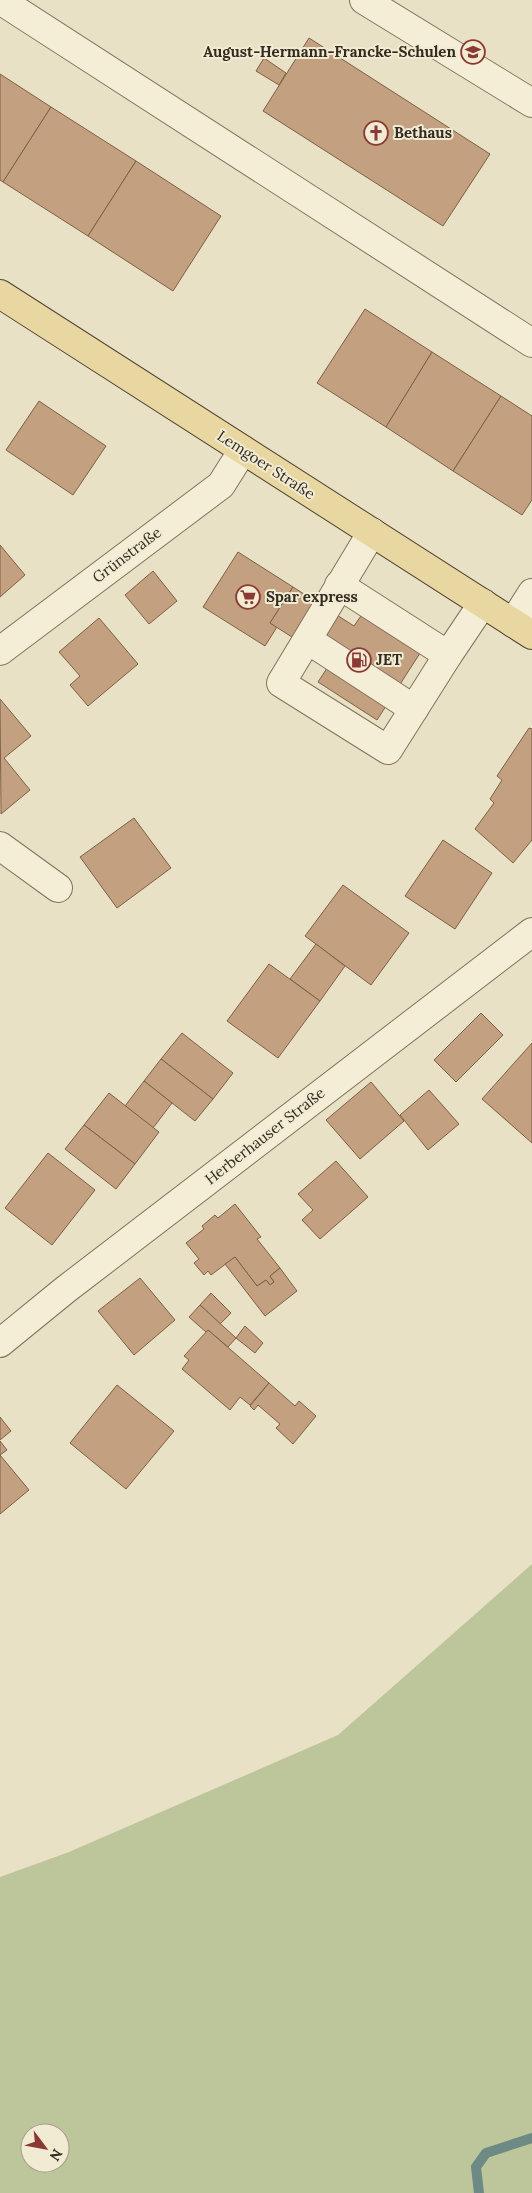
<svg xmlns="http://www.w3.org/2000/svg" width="532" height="2193" font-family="Lora,serif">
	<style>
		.green { fill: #bdc69a; fill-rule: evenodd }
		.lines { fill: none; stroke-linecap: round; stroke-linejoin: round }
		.stream { stroke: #6e8a85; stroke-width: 10 }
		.building { fill: #c3a07f; stroke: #7e6045 }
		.minor-casing { stroke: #82735d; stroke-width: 30 }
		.major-casing { stroke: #504231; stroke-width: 30 }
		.minor { stroke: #f5eed7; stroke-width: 28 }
		.major { stroke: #e8d7a0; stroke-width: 28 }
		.labels { text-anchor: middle; stroke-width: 4; stroke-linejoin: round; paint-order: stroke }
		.poi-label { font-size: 15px; font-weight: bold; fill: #332b1f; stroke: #f1ebd3; text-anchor: start }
		.street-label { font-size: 15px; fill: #332b1f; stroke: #f1ebd3 }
	</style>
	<rect width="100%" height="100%" fill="#e9e1c5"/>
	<!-- green -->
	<path class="green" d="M 532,1564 L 532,2193 L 0,2193 L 0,1877 L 69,1852 L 338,1735 ZM 30,2133 L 60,2133 L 60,2163 L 30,2163 Z"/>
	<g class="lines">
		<!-- stream -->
		<path class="stream" d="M 479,2193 L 476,2167 L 486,2153 L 532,2138"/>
	</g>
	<!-- building -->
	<g class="building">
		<path d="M 309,38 L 490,154 L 443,226 L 263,111 Z"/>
		<path d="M 264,58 L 286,73 L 279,85 L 256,71 Z"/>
		<path d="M 0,74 L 51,107 L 3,182 L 0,180 Z"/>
		<path d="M 51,107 L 136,161 L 88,236 L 3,182 Z"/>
		<path d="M 136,161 L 221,216 L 173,291 L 88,236 Z"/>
		<path d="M 365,309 L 432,352 L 386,427 L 317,383 Z"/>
		<path d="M 432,352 L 501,396 L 453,471 L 386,427 Z"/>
		<path d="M 501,396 L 532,416 L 532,500 L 522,515 L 453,471 Z"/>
		<path d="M 39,401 L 106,446 L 73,495 L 6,450 Z"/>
		<path d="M 0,545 L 25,575 L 0,597 Z"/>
		<path d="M 238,552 L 293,587 L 270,623 L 277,627 L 265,646 L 203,607 Z"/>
		<path d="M 153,571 L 177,601 L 149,624 L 125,595 Z"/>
		<path d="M 293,587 L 354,626 L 365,610 L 424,647 L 377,720 L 318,682 L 331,662 L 270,623 Z"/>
		<path d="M 99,618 L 138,664 L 88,706 L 70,685 L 80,676 L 59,652 Z"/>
		<path d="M 0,699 L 31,736 L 4,758 L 30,790 L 1,814 Z"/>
		<path d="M 529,728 L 532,729 L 532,840 L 513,863 L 475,829 L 494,803 L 490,799 L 502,780 L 497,776 Z"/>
		<path d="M 134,818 L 171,868 L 117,908 L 80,857 Z"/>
		<path d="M 443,840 L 492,873 L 455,929 L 405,896 Z"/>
		<path d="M 343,885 L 409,933 L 371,985 L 305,936 Z"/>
		<path d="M 316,944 L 345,966 L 320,1001 L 290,979 Z"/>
		<path d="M 269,964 L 320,1001 L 278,1058 L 227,1021 Z"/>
		<path d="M 481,1013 L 503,1035 L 456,1082 L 434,1060 Z"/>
		<path d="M 182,1033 L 233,1073 L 213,1099 L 161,1059 Z"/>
		<path d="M 532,1043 L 532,1143 L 482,1099 Z"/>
		<path d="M 161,1059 L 213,1099 L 195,1121 L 144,1081 Z"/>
		<path d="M 144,1081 L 172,1103 L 153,1128 L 125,1106 Z"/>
		<path d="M 371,1082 L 404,1121 L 360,1159 L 326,1120 Z"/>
		<path d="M 429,1090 L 459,1124 L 428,1150 L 400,1115 Z"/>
		<path d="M 109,1093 L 159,1132 L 135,1164 L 84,1125 Z"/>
		<path d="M 84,1125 L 135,1164 L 116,1189 L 65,1149 Z"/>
		<path d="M 48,1153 L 95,1190 L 52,1245 L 5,1208 Z"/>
		<path d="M 336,1161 L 368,1197 L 320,1239 L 302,1220 L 313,1210 L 298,1194 Z"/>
		<path d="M 235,1204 L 261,1237 L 257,1239 L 280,1268 L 270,1276 L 274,1282 L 270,1285 L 266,1280 L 257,1286 L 235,1257 L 211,1275 L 208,1271 L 204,1275 L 194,1263 L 199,1259 L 186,1243 L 204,1229 L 202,1226 L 215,1215 L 218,1218 Z"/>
		<path d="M 235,1257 L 257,1286 L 266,1280 L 270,1285 L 274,1282 L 270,1276 L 280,1268 L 297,1291 L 265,1316 L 225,1264 Z"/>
		<path d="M 140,1278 L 175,1320 L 134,1355 L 98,1311 Z"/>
		<path d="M 211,1293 L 231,1313 L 220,1324 L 200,1305 Z"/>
		<path d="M 200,1305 L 236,1338 L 228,1347 L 208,1330 L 206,1332 L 189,1317 Z"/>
		<path d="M 245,1326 L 263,1343 L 255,1353 L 236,1338 Z"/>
		<path d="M 208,1330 L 269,1383 L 250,1405 L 240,1397 L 230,1410 L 182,1369 L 189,1360 L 184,1356 Z"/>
		<path d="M 269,1383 L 295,1406 L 299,1401 L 316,1416 L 293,1444 L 276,1428 L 280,1424 L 258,1405 L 254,1410 L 250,1406 Z"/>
		<path d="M 117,1385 L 174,1431 L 126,1489 L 70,1443 Z"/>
		<path d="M 0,1417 L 11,1431 L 0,1440 Z"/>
		<path d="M 0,1441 L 7,1450 L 0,1455 L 29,1490 L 0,1514 Z"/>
	</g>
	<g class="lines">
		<!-- minor casing -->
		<g class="minor-casing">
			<g id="minor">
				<path d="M 0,0 L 532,343"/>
				<path d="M 364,0 L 532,103"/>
				<path d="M 372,532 L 281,683 L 388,750 L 448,655 L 483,603"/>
				<path d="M 339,585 L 448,655"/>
				<path d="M 513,623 L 532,593"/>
				<path d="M 308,640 L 414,709"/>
				<path d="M 0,651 L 221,485 L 243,450"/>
				<path d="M 0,846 L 58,888"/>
				<path d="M 0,1343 L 65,1290 L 532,932"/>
			</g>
		</g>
		<!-- major casing -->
		<g class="major-casing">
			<path id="major" d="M 0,294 L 532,635"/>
		</g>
		<!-- minor -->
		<use href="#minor" class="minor"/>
		<!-- major -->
		<use href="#major" class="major"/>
	</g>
	<!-- icons -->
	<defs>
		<g id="school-ring" transform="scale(1.25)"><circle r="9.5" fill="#f1ebd3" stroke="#8a3933" stroke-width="1.5"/><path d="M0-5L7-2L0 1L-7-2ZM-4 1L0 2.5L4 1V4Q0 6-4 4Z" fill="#8a3933"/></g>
		<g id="church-ring" transform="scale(1.25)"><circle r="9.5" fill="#f1ebd3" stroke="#8a3933" stroke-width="1.5"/><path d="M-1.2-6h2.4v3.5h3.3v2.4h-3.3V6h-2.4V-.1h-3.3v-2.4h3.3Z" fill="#8a3933"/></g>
		<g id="supermarket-ring" transform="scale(1.25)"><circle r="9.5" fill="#f1ebd3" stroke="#8a3933" stroke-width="1.5"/><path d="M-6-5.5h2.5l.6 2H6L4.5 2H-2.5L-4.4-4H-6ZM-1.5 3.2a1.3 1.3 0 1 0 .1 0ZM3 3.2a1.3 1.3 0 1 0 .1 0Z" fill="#8a3933"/></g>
		<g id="fuel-ring" transform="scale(1.25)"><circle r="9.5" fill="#f1ebd3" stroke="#8a3933" stroke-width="1.5"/><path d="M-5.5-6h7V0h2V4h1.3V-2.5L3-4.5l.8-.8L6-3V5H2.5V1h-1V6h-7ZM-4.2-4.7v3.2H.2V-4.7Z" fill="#8a3933"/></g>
	</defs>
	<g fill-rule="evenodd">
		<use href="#school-ring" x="473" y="52"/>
		<use href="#church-ring" x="376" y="133"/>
		<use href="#supermarket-ring" x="248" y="597"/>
		<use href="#fuel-ring" x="359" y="660"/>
	</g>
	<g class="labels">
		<!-- poi labels -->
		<g class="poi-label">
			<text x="456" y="57" text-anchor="end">August-Hermann-Francke-Schulen</text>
			<text x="394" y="138">Bethaus</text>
			<text x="266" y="602">Spar express</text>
			<text x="376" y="665">JET</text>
		</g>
		<!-- street labels -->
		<g class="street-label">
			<text transform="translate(266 465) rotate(33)" y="5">Lemgoer Straße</text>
			<text transform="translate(127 555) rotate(-37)" y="5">Grünstraße</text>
			<text transform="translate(265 1136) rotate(-38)" y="5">Herberhauser Straße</text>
		</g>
	</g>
	<!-- north arrow -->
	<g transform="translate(45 2148) rotate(122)"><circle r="24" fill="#f1ebd3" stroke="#a59e8b"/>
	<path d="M0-4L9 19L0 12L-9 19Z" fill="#8a3933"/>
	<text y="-8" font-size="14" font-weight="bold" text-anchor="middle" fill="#332b1f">N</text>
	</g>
</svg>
